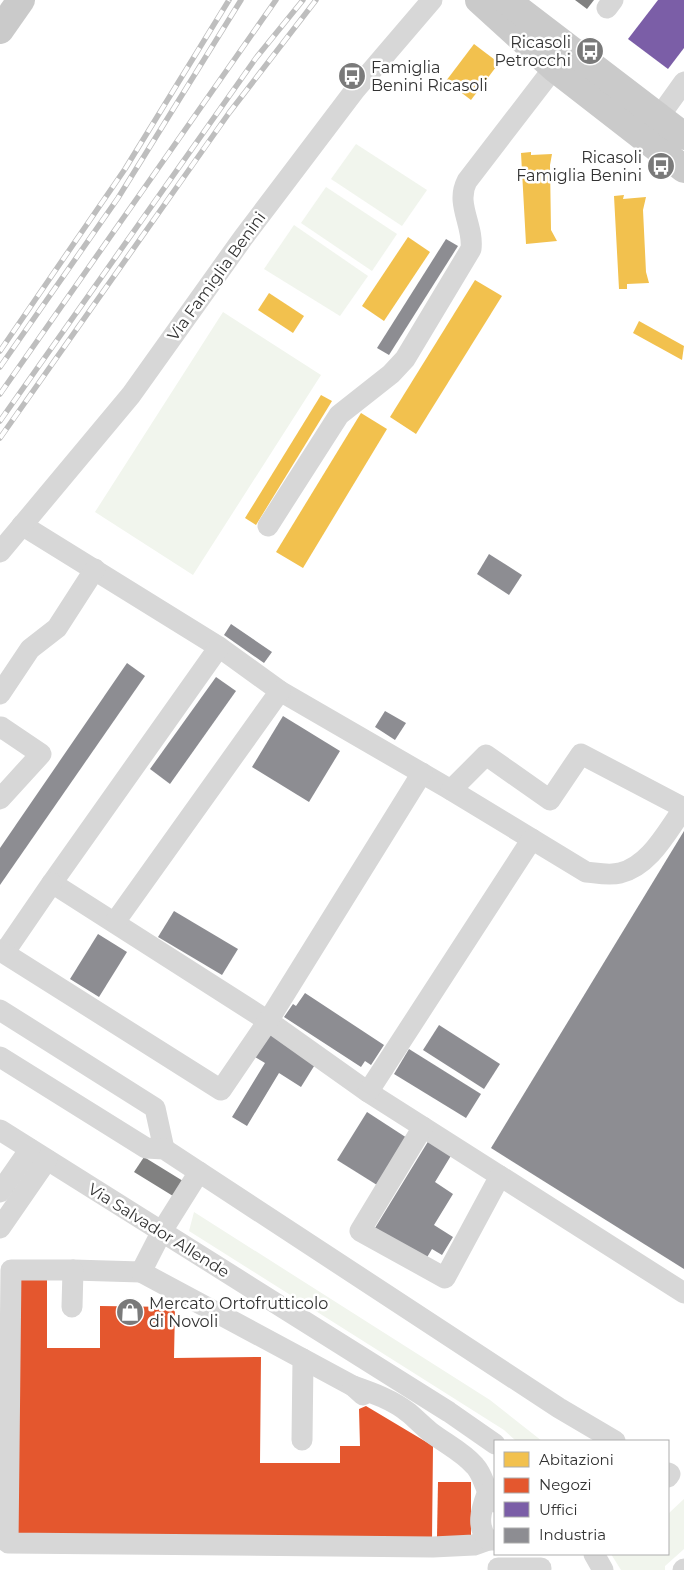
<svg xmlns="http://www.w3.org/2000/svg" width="684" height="1570" font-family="Montserrat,sans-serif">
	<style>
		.green { fill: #f1f5ed }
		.homes { fill: #f2c14e }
		.shops { fill: #e4572e }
		.offices { fill: #7b5ea7 }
		.industry { fill: #8d8d92 }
		.building { fill: #818181 }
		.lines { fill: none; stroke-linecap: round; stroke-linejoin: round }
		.minor { stroke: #d7d7d7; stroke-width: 21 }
		.major { stroke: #cacaca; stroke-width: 28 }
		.rail-casing { stroke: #bebebe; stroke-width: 5.5 }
		.rail { stroke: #fff; stroke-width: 4; stroke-dasharray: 11; stroke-linecap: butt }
		.labels { text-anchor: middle; stroke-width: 5; stroke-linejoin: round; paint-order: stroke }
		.poi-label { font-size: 16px; fill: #333; stroke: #fff; text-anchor: end }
		.street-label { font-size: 16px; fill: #333; stroke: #fff }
	</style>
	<rect width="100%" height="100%" fill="#fff"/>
	<!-- green -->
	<g class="green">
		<path d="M 356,144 L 427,190 L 402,226 L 331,179 Z"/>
		<path d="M 326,187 L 397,234 L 372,271 L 301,223 Z"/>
		<path d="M 294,225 L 368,276 L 340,316 L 264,269 Z"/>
		<path d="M 223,312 L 321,375 L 193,575 L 95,512 Z"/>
		<path d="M 194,1212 L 490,1400 L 542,1441 L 516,1441 L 504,1430 L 189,1231 Z"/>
		<path d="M 684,1499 L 684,1549 L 665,1566 L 665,1570 L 621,1570 L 611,1554 L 668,1554 L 668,1514 Z"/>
	</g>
	<!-- homes -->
	<g class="homes">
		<path d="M 474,44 L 499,63 L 471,100 L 446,81 Z"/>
		<path d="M 531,152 L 531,155 L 552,154 L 550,165 L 551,230 L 557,241 L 526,244 L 521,153 Z"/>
		<path d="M 624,195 L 623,199 L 646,197 L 643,210 L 646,272 L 649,283 L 627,284 L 627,289 L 619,289 L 614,196 Z"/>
		<path d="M 408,237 L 430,252 L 384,321 L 362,306 Z"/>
		<path d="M 475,280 L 502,296 L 416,434 L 390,417 Z"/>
		<path d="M 269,293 L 304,316 L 293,333 L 258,310 Z"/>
		<path d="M 639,321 L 684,346 L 682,360 L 633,333 Z"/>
		<path d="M 321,395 L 332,401 L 256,525 L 245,518 Z"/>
		<path d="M 361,413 L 387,429 L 303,568 L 276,552 Z"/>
	</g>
	<!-- shops -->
	<g class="shops">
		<path d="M 14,1280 L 47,1280 L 47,1348 L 100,1348 L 100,1306 L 175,1307 L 174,1358 L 261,1357 L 260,1463 L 340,1463 L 340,1446 L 360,1446 L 359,1409 L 366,1406 L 433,1446 L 432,1540 L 12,1536 Z"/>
		<path d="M 438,1482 L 471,1482 L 471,1538 L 437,1537 Z"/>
	</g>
	<!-- offices -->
	<path class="offices" d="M 658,0 L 684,0 L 684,48 L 668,69 L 628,39 Z"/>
	<!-- industry -->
	<g class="industry">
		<path d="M 446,239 L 458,246 L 389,355 L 377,348 Z"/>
		<path d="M 489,554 L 522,575 L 509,595 L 477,574 Z"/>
		<path d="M 231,624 L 272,652 L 264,663 L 224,635 Z"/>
		<path d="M 127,663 L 145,676 L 0,885 L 0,848 Z"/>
		<path d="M 216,677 L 236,691 L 170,784 L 150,769 Z"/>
		<path d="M 385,711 L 406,723 L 395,740 L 375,727 Z"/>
		<path d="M 283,716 L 340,751 L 309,802 L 252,767 Z"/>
		<path d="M 684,831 L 684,1269 L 491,1148 Z"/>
		<path d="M 174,911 L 238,949 L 222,975 L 158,937 Z"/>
		<path d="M 98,934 L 127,952 L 99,997 L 70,979 Z"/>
		<path d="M 305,993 L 384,1045 L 371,1065 L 365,1061 L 361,1067 L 284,1017 L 293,1004 L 296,1006 Z"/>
		<path d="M 439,1025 L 500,1064 L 484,1089 L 423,1050 Z"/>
		<path d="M 269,1034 L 316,1063 L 301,1087 L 279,1073 L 247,1126 L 232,1117 L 265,1063 L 255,1057 Z"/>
		<path d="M 409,1049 L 481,1094 L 466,1118 L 394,1074 Z"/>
		<path d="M 367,1112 L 407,1138 L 377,1185 L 337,1160 Z"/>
		<path d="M 429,1140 L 452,1154 L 435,1182 L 453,1194 L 434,1225 L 453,1237 L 442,1255 L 432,1249 L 426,1259 L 375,1228 Z"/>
	</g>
	<!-- building -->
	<g class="building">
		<path d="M 575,0 L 594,0 L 587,9 Z"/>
		<path d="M 144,1157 L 183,1181 L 173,1196 L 134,1172 Z"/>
	</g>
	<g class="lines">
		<!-- minor -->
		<g class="minor">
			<path d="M 607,8 L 613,0"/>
			<path d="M 659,117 L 684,82"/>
			<path d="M 22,525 L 219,647 L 280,691 L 451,790"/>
			<path d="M 268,526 L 339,415 L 391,374 L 405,359 L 471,249 C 474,225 455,204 467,181 L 563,56"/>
			<path d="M 0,552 L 131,395 L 243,238 L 355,90 L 432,0"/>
			<path d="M 219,647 L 52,883 L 268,1021 L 368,1092 L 684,1293"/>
			<path d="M 0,694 L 30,649 L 57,628 L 95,569"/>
			<path d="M 0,729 L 1,727 L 41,754 L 0,799"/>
			<path d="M 684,808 C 667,831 650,866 620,873 C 609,876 597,873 586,872 L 451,790 L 486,755 L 550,800 L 581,754 L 684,808"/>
			<path d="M 115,922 L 280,691"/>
			<path d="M 0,950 L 4,953 L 52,883"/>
			<path d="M 4,953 L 221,1090 L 268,1021 L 422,773"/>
			<path d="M 0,1010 L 155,1108 L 164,1149"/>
			<path d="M 0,1057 L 146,1148 L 164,1149 L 559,1408 L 615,1441"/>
			<path d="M 368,1092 L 532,839"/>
			<path d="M 423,1127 L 360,1231 L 445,1278 L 500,1176"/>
			<path d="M 0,1130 L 449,1412 L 495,1444"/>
			<path d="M 0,1192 L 30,1149"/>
			<path d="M 0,1228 L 47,1160"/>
			<path d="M 73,1270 L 141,1272 L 162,1231 L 199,1172"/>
			<path d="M 141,1272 L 303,1359 L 302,1440"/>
			<path d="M 72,1307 L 73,1270 L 11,1270 L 8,1543 L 433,1547 L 474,1545 L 488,1540"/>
			<path d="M 303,1359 L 353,1386 L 363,1395"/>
			<path d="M 353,1386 C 373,1393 393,1400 409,1413 C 416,1419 422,1425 429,1431 C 444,1443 462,1451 475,1466 C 485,1477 484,1491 495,1502"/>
			<path d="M 668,1473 L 670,1474 L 668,1477"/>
			<path d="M 487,1494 C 481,1510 476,1527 488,1540 L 495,1540"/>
			<path d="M 594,1554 L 603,1570"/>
			<path d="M 498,1568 L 541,1568"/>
			<path d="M 683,1570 L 684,1569"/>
		</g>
		<!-- major -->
		<g class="major">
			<path d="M 479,0 L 554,68 L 684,169"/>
			<path d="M 506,0 L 684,136"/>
			<path d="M 0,30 L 21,0"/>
		</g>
		<!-- rail casing -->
		<g class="rail-casing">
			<g id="rail">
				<path d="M 0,351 L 125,169 L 229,0"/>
				<path d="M 0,367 L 118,198 L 241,0"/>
				<path d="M 0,394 L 276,0"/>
				<path d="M 0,421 L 256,58 L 303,0"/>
				<path d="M 0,438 L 229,113 L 316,0"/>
			</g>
		</g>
		<!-- rail -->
		<use href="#rail" class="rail"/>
	</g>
	<!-- icons -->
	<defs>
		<g id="bus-disc" transform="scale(1.4375)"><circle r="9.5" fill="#7a7a7a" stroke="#fff"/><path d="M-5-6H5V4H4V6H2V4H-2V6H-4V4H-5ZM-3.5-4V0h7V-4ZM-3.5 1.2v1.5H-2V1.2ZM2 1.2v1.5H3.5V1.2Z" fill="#fff"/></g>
		<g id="shop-disc" transform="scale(1.4375)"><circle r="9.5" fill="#7a7a7a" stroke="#fff"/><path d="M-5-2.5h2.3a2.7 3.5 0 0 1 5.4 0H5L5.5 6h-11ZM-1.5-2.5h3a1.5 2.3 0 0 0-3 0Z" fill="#fff"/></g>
	</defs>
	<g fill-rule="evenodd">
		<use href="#bus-disc" x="590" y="51"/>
		<use href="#bus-disc" x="352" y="76"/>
		<use href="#bus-disc" x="661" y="166"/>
		<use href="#shop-disc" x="130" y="1312"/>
	</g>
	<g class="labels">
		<!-- poi labels -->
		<g class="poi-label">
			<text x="571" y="48">Ricasoli<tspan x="571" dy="18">Petrocchi</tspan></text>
			<text x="371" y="73" text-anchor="start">Famiglia<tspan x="371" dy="18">Benini Ricasoli</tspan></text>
			<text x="642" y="163">Ricasoli<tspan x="642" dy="18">Famiglia Benini</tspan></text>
			<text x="149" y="1309" text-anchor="start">Mercato Ortofrutticolo<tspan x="149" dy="18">di Novoli</tspan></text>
		</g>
		<!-- street labels -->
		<g class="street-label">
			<text transform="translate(216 276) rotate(-54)" y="6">Via Famiglia Benini</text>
			<text transform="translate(159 1230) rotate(32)" y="6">Via Salvador Allende</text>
		</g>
	</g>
	<!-- legend -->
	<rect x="494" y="1440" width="175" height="115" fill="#ffffff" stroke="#adadad"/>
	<rect x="504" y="1452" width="25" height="15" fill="#f2c14e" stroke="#adadad"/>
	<text x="539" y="1465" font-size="15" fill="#333333">Abitazioni</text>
	<rect x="504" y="1478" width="25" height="15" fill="#e4572e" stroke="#adadad"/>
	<text x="539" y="1490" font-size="15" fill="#333333">Negozi</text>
	<rect x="504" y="1502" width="25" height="15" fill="#7b5ea7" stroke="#adadad"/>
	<text x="539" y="1515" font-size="15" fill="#333333">Uffici</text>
	<rect x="504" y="1528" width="25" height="15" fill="#8d8d92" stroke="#adadad"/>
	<text x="539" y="1540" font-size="15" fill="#333333">Industria</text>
</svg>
